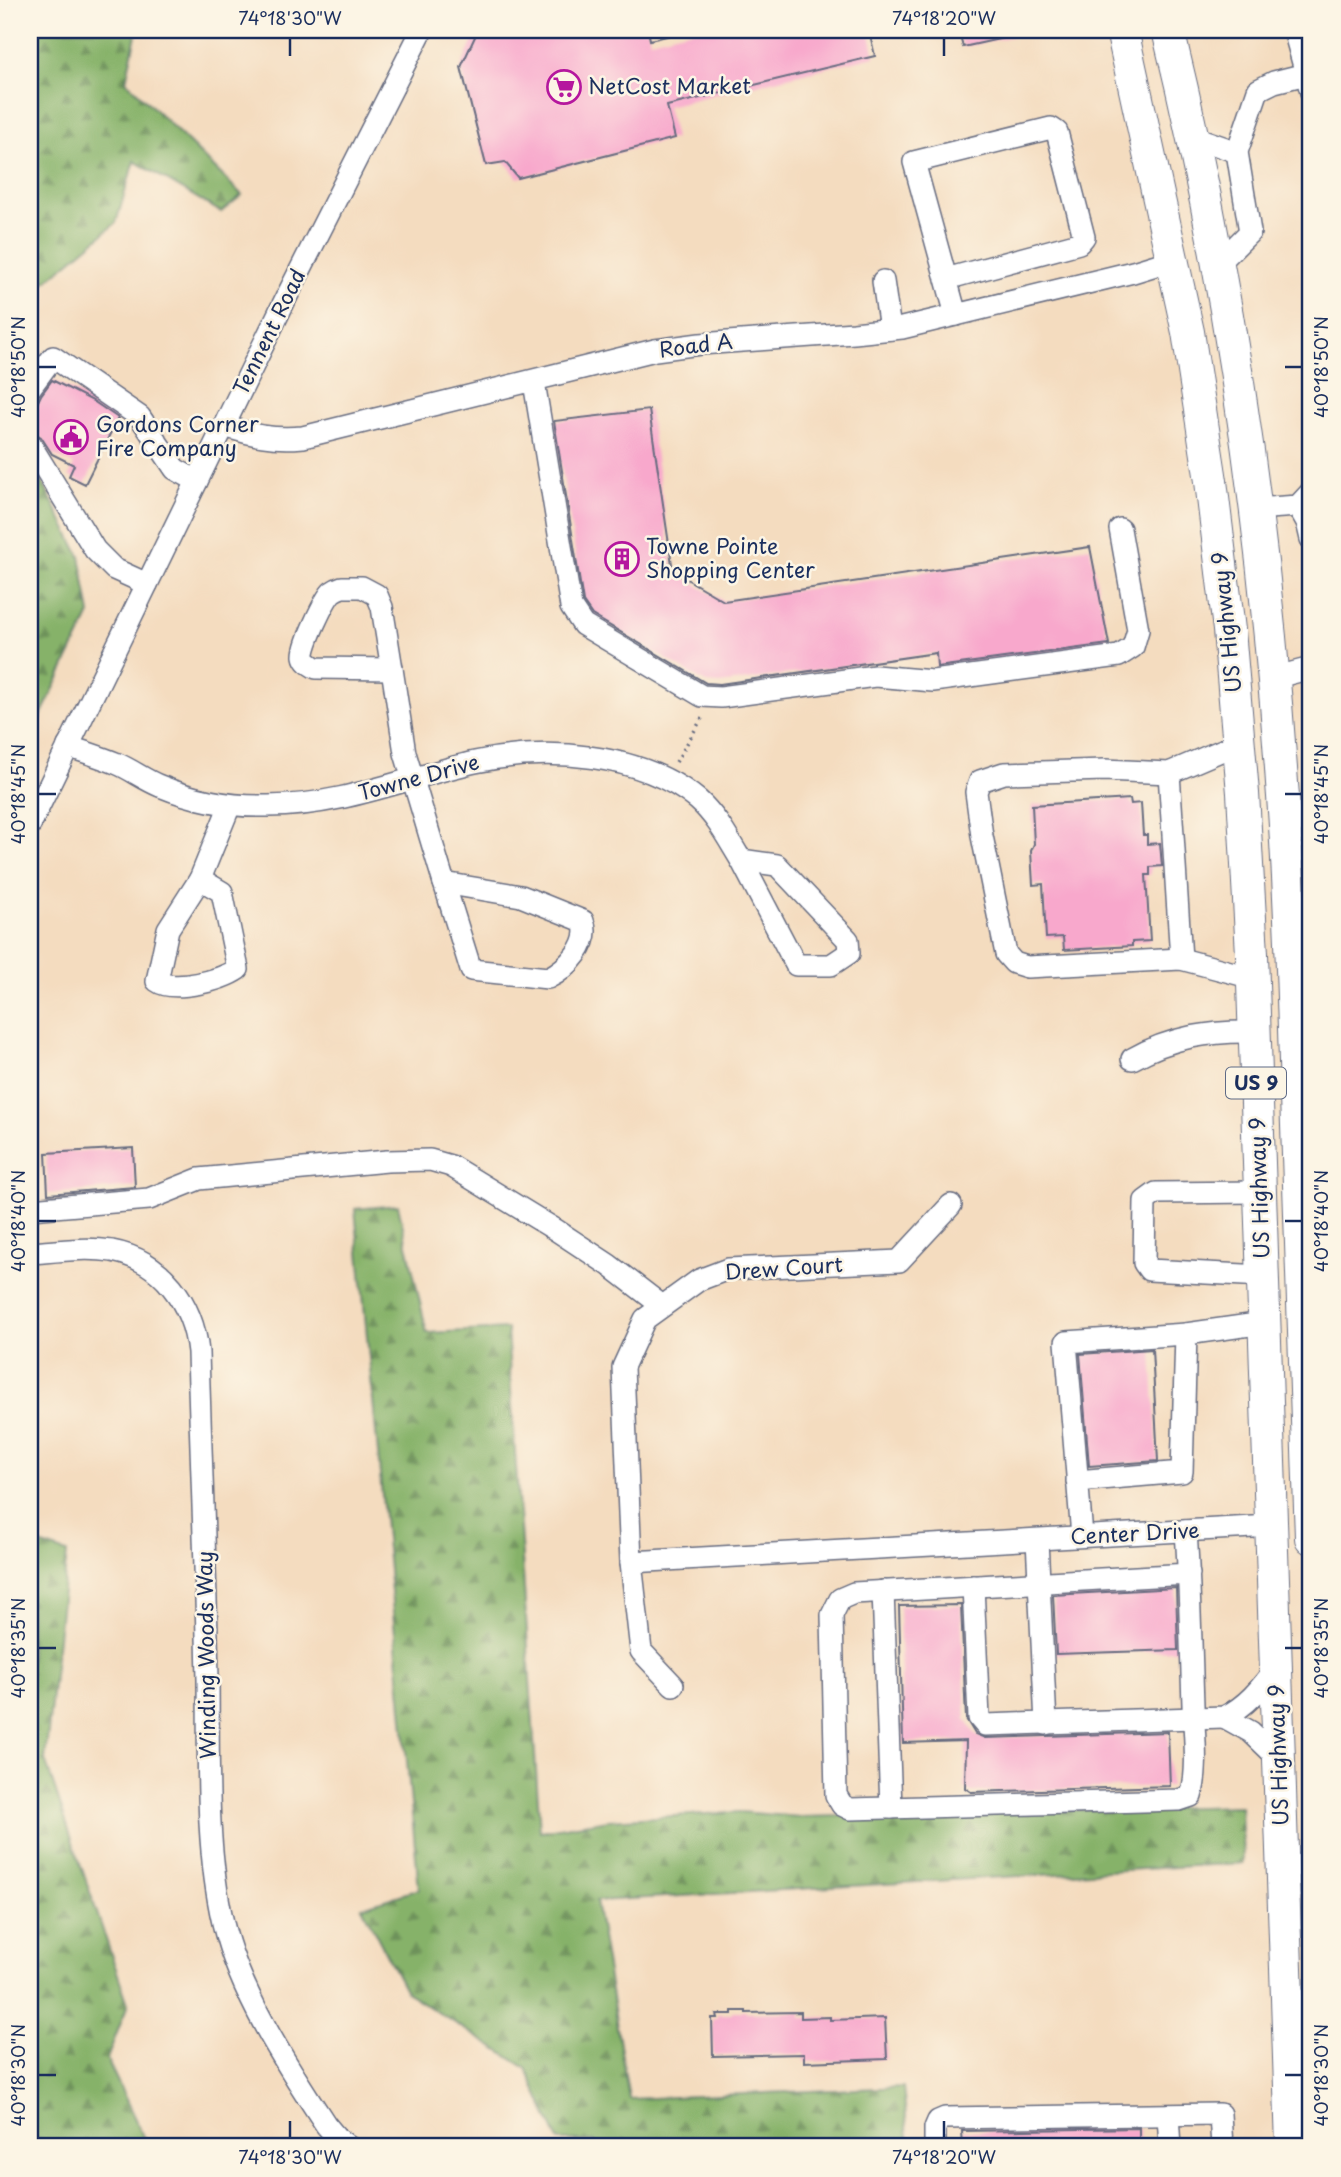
<svg xmlns="http://www.w3.org/2000/svg" width="1341" height="2177" font-family="'Playpen Sans',sans-serif">
	<style>
		.forest { fill: url(#forest-firs); stroke: #507064; stroke-width: 2 }
		.building { fill: #f8a8cc }
		.lines { fill: none; stroke-linecap: round; stroke-linejoin: round }
		.minor-casing { stroke: #676c80; stroke-width: 24 }
		.highway-casing { stroke: #676c80; stroke-width: 34 }
		.path { stroke: #676c80; stroke-width: 3.5; stroke-dasharray: 2 5; stroke-linecap: butt }
		.minor { stroke: #fff; stroke-width: 21 }
		.highway { stroke: #fff; stroke-width: 32 }
		.ticks { fill: none; stroke: #1b2f5e; stroke-width: 2.5 }
		.labels { text-anchor: middle; stroke-width: 5; stroke-linejoin: round; paint-order: stroke }
		.shield { fill: #fcf5e5; stroke: #5e6a86; stroke-width: 2 }
		.shield-label { font-size: 19px; font-weight: bold; fill: #1b2f5e }
		.poi-label { font-size: 21px; fill: #1b2f5e; stroke: #fcf5e5; text-anchor: start }
		.street-label { font-size: 21px; fill: #1b2f5e; stroke: #fcf5e5 }
		.neatline { fill: none; stroke: #1b2f5e; stroke-width: 2.5 }
		.ticks-label { font-size: 18px; text-anchor: middle; fill: #1b2f5e }
	</style>
	<defs>
		<pattern id="forest-firs" width="22" height="20" patternUnits="userSpaceOnUse" patternTransform="scale(1.75)"><rect width="22" height="20" fill="#86b269"/><path d="M5 1l3.5 6h-7zM16 11l3.5 6h-7z" fill="#6d915a"/></pattern>
	</defs>
	<rect width="100%" height="100%" fill="#fcf5e5"/>
	<filter id="ink" filterUnits="userSpaceOnUse"><feTurbulence type="fractalNoise" baseFrequency=".0143" numOctaves="2"/><feDisplacementMap in="SourceGraphic" scale="14" xChannelSelector="R" yChannelSelector="G"/><feConvolveMatrix kernelMatrix="1 2 1 2 8 2 1 2 1" color-interpolation-filters="sRGB"/></filter>
	<filter id="wash" filterUnits="userSpaceOnUse"><feTurbulence type="fractalNoise" baseFrequency=".00686" numOctaves="4" result="noise"/><feDisplacementMap in="SourceGraphic" scale="28" xChannelSelector="R" yChannelSelector="G"/><feGaussianBlur stdDeviation="1.57" result="paint"/><feColorMatrix in="noise" values="0 0 0 0 0 0 0 0 0 0 0 0 0 0 0 0 0 1.4 0 .05"/><feComposite in="paint" operator="in"/></filter>
	<g filter="url(#wash)">
		<rect width="100%" height="100%" fill="#f4dcbf"/>
		<!-- forest -->
		<g class="forest">
			<path d="M 30,30 L 137,30 L 126,81 L 242,195 L 221,212 L 134,161 L 116,223 L 44,283 L 30,260 Z"/>
			<path d="M 30,458 L 80,556 L 90,614 L 30,738 Z"/>
			<path d="M 398,1205 L 427,1333 L 507,1329 L 540,1831 L 608,1820 L 740,1812 L 800,1817 L 1241,1806 L 1243,1863 L 596,1901 L 629,2099 L 903,2087 L 909,2147 L 596,2147 L 595,2141 L 559,2141 L 526,2068 L 406,1992 L 362,1907 L 419,1889 L 355,1209 Z"/>
			<path d="M 30,1541 L 67,1553 L 45,1760 L 128,2004 L 107,2059 L 148,2147 L 48,2147 L 41,2139 L 30,2138 Z"/>
		</g>
		<g id="blocks">
			<!-- building -->
			<g class="building">
				<path d="M 478,30 L 648,30 L 650,40 L 692,30 L 869,30 L 875,56 L 667,106 L 675,138 L 518,178 L 505,162 L 486,165 L 461,67 Z"/>
				<path d="M 958,30 L 1012,30 L 1013,36 L 963,47 Z"/>
				<path d="M 52,380 L 93,401 L 118,418 L 85,484 L 69,476 L 74,465 L 52,454 L 41,437 L 32,431 L 30,426 L 30,418 L 41,395 Z"/>
				<path d="M 649,410 L 673,571 L 724,601 L 1090,547 L 1109,644 L 937,667 L 936,653 L 720,684 L 706,683 L 592,615 L 583,602 L 554,421 Z"/>
				<path d="M 1130,799 L 1131,804 L 1141,803 L 1143,835 L 1147,835 L 1147,844 L 1160,843 L 1162,866 L 1150,867 L 1150,875 L 1146,875 L 1150,941 L 1132,942 L 1132,946 L 1064,950 L 1063,937 L 1046,938 L 1043,884 L 1033,885 L 1031,851 L 1034,844 L 1032,805 Z"/>
				<path d="M 133,1148 L 135,1187 L 48,1194 L 46,1153 Z"/>
				<path d="M 1152,1349 L 1158,1461 L 1089,1466 L 1080,1354 Z"/>
				<path d="M 1176,1588 L 1178,1650 L 1056,1654 L 1053,1595 Z"/>
				<path d="M 961,1605 L 966,1719 L 975,1734 L 985,1738 L 1168,1732 L 1170,1786 L 971,1792 L 965,1788 L 966,1741 L 903,1743 L 899,1606 Z"/>
				<path d="M 732,2011 L 746,2011 L 746,2013 L 801,2012 L 801,2018 L 830,2017 L 830,2020 L 885,2018 L 887,2059 L 804,2062 L 804,2054 L 713,2056 L 712,2018 L 718,2018 L 717,2014 L 732,2014 Z"/>
				<path d="M 1139,2128 L 1139,2147 L 963,2147 L 962,2131 Z"/>
			</g>
		</g>
	</g>
	<g filter="url(#ink)">
		<use href="#blocks" fill-opacity="0" stroke="#676c80" stroke-width="2"/>
		<g class="lines">
			<!-- minor casing -->
			<g class="minor-casing">
				<g id="minor">
					<path d="M 1294,30 L 1311,92"/>
					<path d="M 1191,136 L 1237,152"/>
					<path d="M 1217,265 L 1250,232 L 1237,152 L 1258,90 L 1274,82 L 1306,74"/>
					<path d="M 946,279 L 1079,243 L 1084,237 L 1057,132 L 1051,128 L 914,162 L 956,315"/>
					<path d="M 883,281 L 890,329"/>
					<path d="M 534,382 L 571,607 L 583,625 L 702,696 L 721,697 L 875,676 L 933,681 L 1119,656 L 1133,647 L 1138,630 L 1120,529"/>
					<path d="M 30,388 L 53,357 L 140,417 L 175,469 L 197,481"/>
					<path d="M 224,426 C 253,435 272,440 303,437 L 655,350 L 700,344 L 854,333 L 902,328 L 1133,272 L 1172,260"/>
					<path d="M 30,444 L 95,550 L 114,569 L 147,584"/>
					<path d="M 1298,506 L 1307,522 L 1311,539"/>
					<path d="M 1255,509 L 1298,506 L 1311,492"/>
					<path d="M 342,587 L 362,587 L 377,595 L 382,607 L 392,669 L 316,668 C 311,665 305,662 304,656 C 302,647 325,599 332,592 C 335,590 339,588 342,587 Z"/>
					<path d="M 392,669 L 405,753 L 444,883"/>
					<path d="M 1273,678 L 1311,668"/>
					<path d="M 1239,743 L 1169,773 L 1105,770 L 1004,773 L 980,781 L 976,792 L 982,836 L 1006,954 L 1014,963 L 1027,967 L 1181,959 L 1253,978"/>
					<path d="M 68,746 C 84,752 101,757 118,764 C 132,770 145,780 160,786 C 194,800 232,807 268,806 C 341,806 405,778 475,762 C 546,747 640,752 698,800 C 717,817 728,839 741,860"/>
					<path d="M 1169,773 L 1181,959"/>
					<path d="M 1284,812 L 1311,824"/>
					<path d="M 30,825 L 287,296 L 422,30"/>
					<path d="M 741,860 L 777,865 L 848,940 L 849,953 L 831,965 L 796,965 Z"/>
					<path d="M 200,879 L 222,892 L 238,969 C 222,980 173,993 157,981 L 168,929 Z"/>
					<path d="M 200,879 L 230,805"/>
					<path d="M 444,883 L 521,896 L 583,921 C 592,943 567,969 548,978 L 471,970 Z"/>
					<path d="M 1290,926 L 1311,926"/>
					<path d="M 1132,1059 C 1171,1037 1210,1031 1254,1032"/>
					<path d="M 1260,1192 L 1156,1193 L 1145,1201 L 1144,1263 L 1149,1270 L 1263,1276"/>
					<path d="M 30,1209 L 149,1199 L 199,1179 L 387,1161 L 430,1160 L 451,1166 L 556,1230 L 609,1265 L 661,1305"/>
					<path d="M 30,1253 C 57,1251 85,1247 112,1251 C 162,1260 193,1304 198,1352 C 201,1462 206,1571 208,1680 C 209,1760 205,1845 223,1923 C 239,1992 287,2066 326,2125 L 337,2138 L 349,2147"/>
					<path d="M 1077,1481 L 1182,1472 L 1186,1334 L 1264,1323"/>
					<path d="M 1186,1531 C 1190,1589 1191,1647 1193,1705 C 1194,1734 1199,1769 1191,1796 L 1179,1800 L 850,1809 L 842,1805 L 836,1795 L 832,1615 L 840,1599 L 854,1593 L 1189,1574"/>
					<path d="M 1082,1536 L 1066,1342 L 1186,1334"/>
					<path d="M 1037,1540 L 1046,1724"/>
					<path d="M 631,1562 L 1271,1526"/>
					<path d="M 973,1586 L 979,1718 L 985,1725 L 1224,1717 C 1247,1706 1260,1689 1276,1668"/>
					<path d="M 883,1591 L 891,1808"/>
					<path d="M 673,1685 L 641,1651 L 631,1562 L 623,1367 L 645,1319 L 699,1280 L 728,1269 L 899,1261 L 951,1205"/>
					<path d="M 1224,1717 L 1251,1732 L 1279,1759"/>
					<path d="M 1168,2115 L 1170,2147"/>
					<path d="M 935,2147 L 935,2128 L 938,2121 L 945,2118 L 1220,2114 L 1222,2147"/>
				</g>
			</g>
			<!-- highway casing -->
			<g class="highway-casing">
				<g id="highway">
					<path d="M 1122,30 L 1188,332 L 1211,481 L 1229,630 L 1243,793 L 1252,954 L 1292,2147"/>
					<path d="M 1168,30 C 1228,276 1265,530 1282,783 C 1290,887 1293,991 1296,1096 C 1301,1243 1306,1390 1311,1538"/>
				</g>
			</g>
			<!-- path -->
			<path class="path" d="M 676,762 L 704,715"/>
			<!-- minor -->
			<use href="#minor" class="minor"/>
			<!-- highway -->
			<use href="#highway" class="highway"/>
		</g>
	</g>
	<!-- ticks -->
	<path class="ticks" d="M 290,38 L 290,56M 944,38 L 944,56M 38,367 L 56,367M 1285,367 L 1302,367M 38,794 L 56,794M 1285,794 L 1302,794M 38,1221 L 56,1221M 1285,1221 L 1302,1221M 38,1648 L 56,1648M 1285,1648 L 1302,1648M 38,2075 L 56,2075M 1285,2075 L 1302,2075M 290,2121 L 290,2138M 944,2121 L 944,2138"/>
	<!-- icons -->
	<defs>
		<g id="supermarket-ring" transform="scale(1.75)"><circle r="9.5" fill="#fcf5e5" stroke="#b5179e" stroke-width="1.5"/><path d="M-6-5.5h2.5l.6 2H6L4.5 2H-2.5L-4.4-4H-6ZM-1.5 3.2a1.3 1.3 0 1 0 .1 0ZM3 3.2a1.3 1.3 0 1 0 .1 0Z" fill="#b5179e"/></g>
		<g id="civic-ring" transform="scale(1.75)"><circle r="9.5" fill="#fcf5e5" stroke="#b5179e" stroke-width="1.5"/><path d="M-.6-6.5H3V-4.5H.6V-3L4-1V1h2V6H-6V1h2V-1L-.6-3ZM-1.2 2.5V6h2.4V2.5Z" fill="#b5179e"/></g>
		<g id="building-ring" transform="scale(1.75)"><circle r="9.5" fill="#fcf5e5" stroke="#b5179e" stroke-width="1.5"/><path d="M-4-6H4V6H1V3H-1V6H-4ZM-2.5-4.3h1.7v1.8h-1.7ZM.8-4.3h1.7v1.8H.8ZM-2.5-1h1.7V.8h-1.7ZM.8-1h1.7V.8H.8Z" fill="#b5179e"/></g>
	</defs>
	<g fill-rule="evenodd">
		<use href="#supermarket-ring" x="564" y="87"/>
		<use href="#civic-ring" x="71" y="437"/>
		<use href="#building-ring" x="622" y="559"/>
	</g>
	<g class="labels">
		<!-- shield labels -->
		<rect class="shield" x="1226" y="1067.5" width="60" height="31" rx="5"/>
		<g class="shield-label">
			<text x="1256" y="1090">US 9</text>
		</g>
		<!-- poi labels -->
		<g class="poi-label">
			<text x="588" y="94">NetCost Market</text>
			<text x="96" y="432">Gordons Corner<tspan x="96" dy="24">Fire Company</tspan></text>
			<text x="646" y="554">Towne Pointe<tspan x="646" dy="24">Shopping Center</tspan></text>
		</g>
		<!-- street labels -->
		<g class="street-label">
			<text transform="translate(270 332) rotate(-64)" y="7">Tennent Road</text>
			<text transform="translate(696 346) rotate(-7)" y="7">Road A</text>
			<text transform="translate(1227 622) rotate(-96)" y="7">US Highway 9</text>
			<text transform="translate(419 778) rotate(-15)" y="7">Towne Drive</text>
			<text transform="translate(1260 1188) rotate(-92)" y="7">US Highway 9</text>
			<text transform="translate(784 1269) rotate(-4)" y="7">Drew Court</text>
			<text transform="translate(1135 1534) rotate(-3)" y="7">Center Drive</text>
			<text transform="translate(207 1655) rotate(-91)" y="7">Winding Woods Way</text>
			<text transform="translate(1279 1755) rotate(-92)" y="7">US Highway 9</text>
		</g>
	</g>
	<!-- margin -->
	<rect width="1341" height="2177" fill="none" stroke="#fcf5e5" stroke-width="77"/>
	<rect x="38" y="38" width="1264" height="2100" class="neatline"/>
	<g class="ticks-label">
		<text x="290" y="25">74°18'30"W</text>
		<text x="944" y="25">74°18'20"W</text>
		<text transform="translate(19 367) rotate(-90)" y="6">40°18'50"N</text>
		<text transform="translate(1322 367) rotate(-90)" y="6">40°18'50"N</text>
		<text transform="translate(19 794) rotate(-90)" y="6">40°18'45"N</text>
		<text transform="translate(1322 794) rotate(-90)" y="6">40°18'45"N</text>
		<text transform="translate(19 1221) rotate(-90)" y="6">40°18'40"N</text>
		<text transform="translate(1322 1221) rotate(-90)" y="6">40°18'40"N</text>
		<text transform="translate(19 1648) rotate(-90)" y="6">40°18'35"N</text>
		<text transform="translate(1322 1648) rotate(-90)" y="6">40°18'35"N</text>
		<text transform="translate(19 2075) rotate(-90)" y="6">40°18'30"N</text>
		<text transform="translate(1322 2075) rotate(-90)" y="6">40°18'30"N</text>
		<text x="290" y="2164">74°18'30"W</text>
		<text x="944" y="2164">74°18'20"W</text>
	</g>
</svg>
